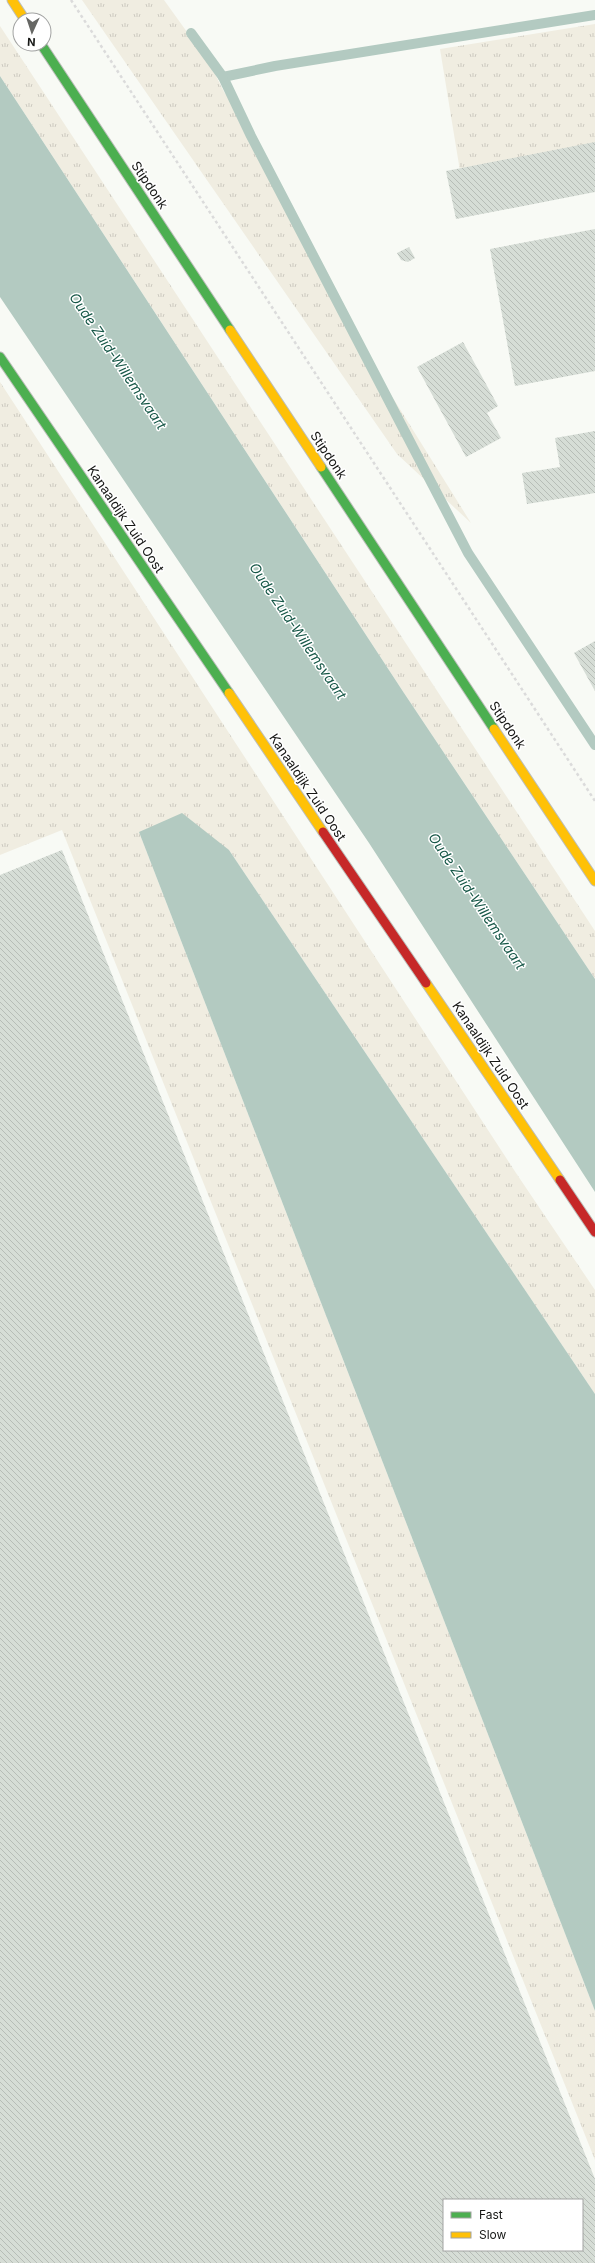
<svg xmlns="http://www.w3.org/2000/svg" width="595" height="2263" font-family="Inter,sans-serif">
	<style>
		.grass { fill: url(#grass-tufts) }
		.water { fill: #b3cac1 }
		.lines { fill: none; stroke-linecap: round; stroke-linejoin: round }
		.stream { stroke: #b3cac1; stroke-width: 10 }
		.building { fill: url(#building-back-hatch); fill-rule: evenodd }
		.fast-casing { stroke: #bcbeba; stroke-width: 11 }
		.slow-casing { stroke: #bcbeba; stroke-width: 11 }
		.jam-casing { stroke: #bcbeba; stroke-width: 11 }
		.path { stroke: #dbdbdb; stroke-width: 2.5; stroke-dasharray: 3 3; stroke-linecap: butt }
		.fast { stroke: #4caf50; stroke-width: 9 }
		.slow { stroke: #ffc107; stroke-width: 9 }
		.jam { stroke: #c62828; stroke-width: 9 }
		.labels { text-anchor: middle; stroke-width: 3; stroke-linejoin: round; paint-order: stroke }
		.street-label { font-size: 13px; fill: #171816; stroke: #fff }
		.water-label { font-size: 14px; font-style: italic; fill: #165747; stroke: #fff }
	</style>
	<defs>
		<pattern id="grass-tufts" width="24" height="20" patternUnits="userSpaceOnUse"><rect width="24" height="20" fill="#f0ede1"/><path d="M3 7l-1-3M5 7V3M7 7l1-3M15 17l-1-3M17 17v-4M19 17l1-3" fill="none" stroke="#cdcac0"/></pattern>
		<pattern id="building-back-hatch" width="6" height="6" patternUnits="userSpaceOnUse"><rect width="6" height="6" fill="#d6ddd6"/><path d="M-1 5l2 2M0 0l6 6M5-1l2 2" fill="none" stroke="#b7bdb7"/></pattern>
	</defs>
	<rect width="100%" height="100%" fill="#f8faf5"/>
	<!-- grass -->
	<g class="grass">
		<path d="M 82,0 L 164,0 L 210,64 L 224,92 L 255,134 L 353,322 L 368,358 L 471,523 L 397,454 Z"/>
		<path d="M 595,24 L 595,148 L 460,171 L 440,49 Z"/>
		<path d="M 0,26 L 595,931 L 595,979 L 404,693 L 0,76 Z"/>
		<path d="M 0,382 L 516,1173 L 595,1290 L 595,1394 L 229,850 L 139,832 L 595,2011 L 595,2160 L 62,830 L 0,855 Z"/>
	</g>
	<!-- water -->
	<g class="water">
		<path d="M 0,76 L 404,693 L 595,979 L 595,1192 L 369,843 L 0,297 Z"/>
		<path d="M 182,813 L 229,850 L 595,1394 L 595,2011 L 139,832 Z"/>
	</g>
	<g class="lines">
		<!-- stream -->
		<g class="stream">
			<path d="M 595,15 L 275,66 L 223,77 L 251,136 L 468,553 L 595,745"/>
			<path d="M 191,33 L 223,77"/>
		</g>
	</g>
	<!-- building -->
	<g class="building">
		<path d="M 595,142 L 595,192 L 456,219 L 446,171 Z"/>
		<path d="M 595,229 L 595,371 L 515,386 L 490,249 Z"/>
		<path d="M 409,247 L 415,258 L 408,262 L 401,260 L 397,253 Z"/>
		<path d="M 463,342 L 498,406 L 487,413 L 501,438 L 466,457 L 417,367 Z"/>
		<path d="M 595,431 L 595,493 L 527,504 L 522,473 L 560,467 L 555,438 Z"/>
		<path d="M 595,641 L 595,691 L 574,653 Z"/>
		<path d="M 62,850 L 595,2179 L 595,2263 L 0,2263 L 0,875 ZM 444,2200 L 582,2200 L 582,2250 L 444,2250 Z"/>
	</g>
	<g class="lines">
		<!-- fast casing -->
		<g class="fast-casing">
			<g id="fast">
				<path d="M 41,44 L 230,330"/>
				<path d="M 0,357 L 229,693"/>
				<path d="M 321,467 L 494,729"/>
			</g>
		</g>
		<!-- slow casing -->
		<g class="slow-casing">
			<g id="slow">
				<path d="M 12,0 L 25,20"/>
				<path d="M 230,330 L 321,467"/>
				<path d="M 229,693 L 323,832"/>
				<path d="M 494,729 L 595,881"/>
				<path d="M 426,983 L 560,1180"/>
			</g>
		</g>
		<!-- jam casing -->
		<g class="jam-casing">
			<g id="jam">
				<path d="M 323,832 L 426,983"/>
				<path d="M 560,1180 L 595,1232"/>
			</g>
		</g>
		<!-- path -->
		<path class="path" d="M 71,0 L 595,801"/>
		<!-- fast -->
		<use href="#fast" class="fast"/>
		<!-- slow -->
		<use href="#slow" class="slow"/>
		<!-- jam -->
		<use href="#jam" class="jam"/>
	</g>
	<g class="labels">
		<!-- street labels -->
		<g class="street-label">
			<text transform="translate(150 185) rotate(56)" y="5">Stipdonk</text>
			<text transform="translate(329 455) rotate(56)" y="5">Stipdonk</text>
			<text transform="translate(126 519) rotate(56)" y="5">Kanaaldijk Zuid Oost</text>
			<text transform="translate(508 725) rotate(56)" y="5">Stipdonk</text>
			<text transform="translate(308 787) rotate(56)" y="5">Kanaaldijk Zuid Oost</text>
			<text transform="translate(491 1055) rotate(56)" y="5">Kanaaldijk Zuid Oost</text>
		</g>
		<!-- water labels -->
		<g class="water-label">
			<text transform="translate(118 361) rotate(56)" y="5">Oude Zuid-Willemsvaart</text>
			<text transform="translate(298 631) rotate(56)" y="5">Oude Zuid-Willemsvaart</text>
			<text transform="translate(477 901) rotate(56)" y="5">Oude Zuid-Willemsvaart</text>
		</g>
	</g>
	<!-- legend -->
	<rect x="443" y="2199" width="140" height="52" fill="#ffffff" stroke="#a2a3a2"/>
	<rect x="451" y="2212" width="20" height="6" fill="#4caf50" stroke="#a2a3a2"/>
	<text x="479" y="2219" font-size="12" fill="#171816">Fast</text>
	<rect x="451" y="2232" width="20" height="6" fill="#ffc107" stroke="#a2a3a2"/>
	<text x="479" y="2239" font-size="12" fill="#171816">Slow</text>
	<!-- north arrow -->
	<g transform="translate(32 32) rotate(183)"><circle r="19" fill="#ffffff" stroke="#a2a3a2"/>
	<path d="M0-3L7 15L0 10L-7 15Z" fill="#666764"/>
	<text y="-6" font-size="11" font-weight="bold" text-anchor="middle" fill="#171816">N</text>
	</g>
</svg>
